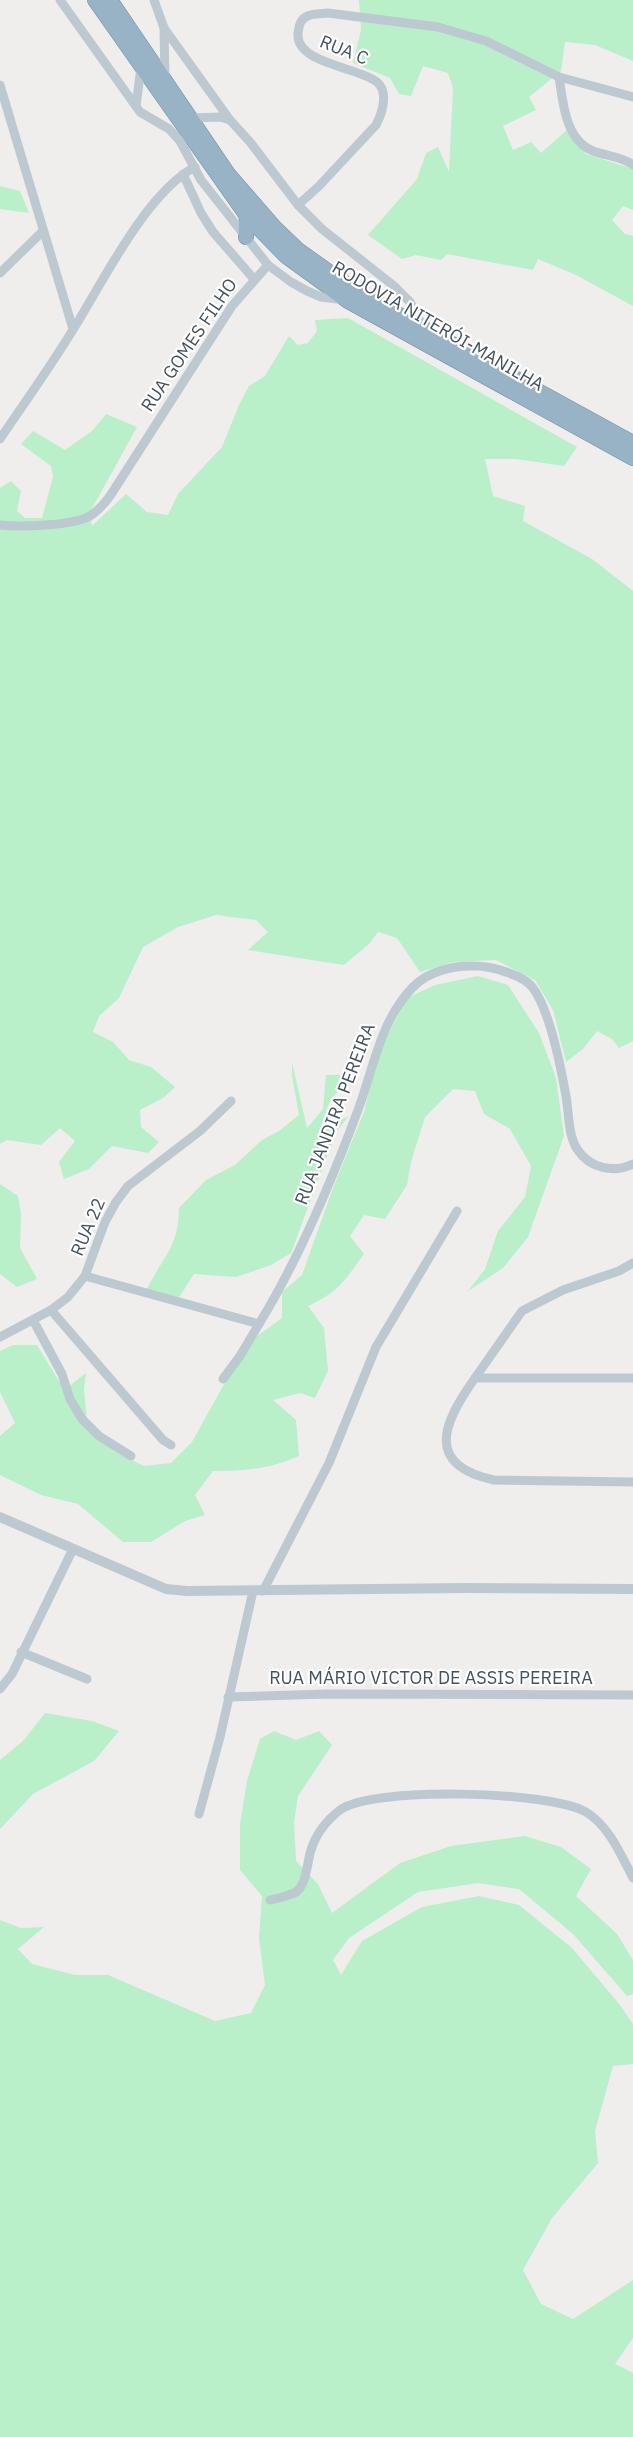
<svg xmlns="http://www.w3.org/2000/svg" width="633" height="2437" font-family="'IBM Plex Sans',sans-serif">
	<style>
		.green { fill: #b9efc9 }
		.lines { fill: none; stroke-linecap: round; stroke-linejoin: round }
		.trunk-casing { stroke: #6e90a9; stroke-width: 16 }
		.minor { stroke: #bdc9d0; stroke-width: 9 }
		.tertiary { stroke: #bdc9d0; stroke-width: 10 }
		.trunk { stroke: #98b2c6; stroke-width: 15 }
		.labels { text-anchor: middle; stroke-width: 4.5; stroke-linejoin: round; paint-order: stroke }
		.street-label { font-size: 18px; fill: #45525b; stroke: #fff }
	</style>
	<rect width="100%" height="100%" fill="#f0eded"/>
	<!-- green -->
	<g class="green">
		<path d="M 359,0 L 633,0 L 633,61 L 595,45 L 565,42 L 561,71 L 529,97 L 536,110 L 503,126 L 513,150 L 531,142 L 541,153 L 568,129 L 586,154 L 633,169 L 633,210 L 623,206 L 612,220 L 625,234 L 633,236 L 633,306 L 576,275 L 538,259 L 533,270 L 447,254 L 441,260 L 416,255 L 402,259 L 368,235 L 417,179 L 426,153 L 438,147 L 449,172 L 453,88 L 448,73 L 423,66 L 411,96 L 399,94 L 390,78 L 353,63 L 361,30 Z"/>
		<path d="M 0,186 L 20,191 L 29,213 L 0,209 Z"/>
		<path d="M 348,318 L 577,447 L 564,466 L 516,459 L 485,459 L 493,496 L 525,506 L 523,521 L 592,559 L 633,591 L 633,1041 L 619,1048 L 612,1039 L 597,1031 L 583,1049 L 566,1062 L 553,1010 L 535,980 L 496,960 L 453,962 L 420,972 L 397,938 L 378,932 L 369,944 L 344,965 L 248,950 L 268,932 L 256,920 L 216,915 L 178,927 L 143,947 L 119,998 L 99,1016 L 93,1032 L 113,1042 L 129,1060 L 151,1067 L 175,1087 L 163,1098 L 140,1110 L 141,1127 L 159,1142 L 148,1153 L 112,1146 L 89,1169 L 64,1179 L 59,1162 L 75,1141 L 60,1128 L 41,1145 L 7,1140 L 0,1144 L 0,488 L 11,481 L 21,491 L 17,511 L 25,518 L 42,518 L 53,477 L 51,466 L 21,444 L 33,431 L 65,450 L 92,431 L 106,414 L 137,427 L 90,512 L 92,526 L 126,494 L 147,512 L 168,515 L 178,494 L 222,447 L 239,405 L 249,386 L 265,376 L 289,336 L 298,345 L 308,343 L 317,331 L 315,320 Z"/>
		<path d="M 478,976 L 508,985 L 539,1033 L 556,1078 L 564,1136 L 528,1237 L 503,1268 L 468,1291 L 485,1269 L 498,1231 L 525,1197 L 531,1166 L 510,1129 L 484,1114 L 475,1091 L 453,1089 L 425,1117 L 411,1162 L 407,1185 L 385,1219 L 364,1215 L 350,1236 L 364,1254 C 345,1280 339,1292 308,1306 L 324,1328 L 328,1371 L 315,1398 L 300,1393 L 273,1400 L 296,1420 L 299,1456 C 269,1469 245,1471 213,1471 L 195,1495 L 205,1515 L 185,1521 L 151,1542 L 123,1542 L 78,1504 L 41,1495 L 0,1475 L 0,1436 L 15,1423 L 0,1392 L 0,1351 L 13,1345 L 37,1345 L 59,1381 L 68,1387 L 86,1373 L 84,1389 L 88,1432 L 119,1454 L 144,1466 L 171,1463 L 192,1442 L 228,1377 L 256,1337 L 282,1318 L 282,1292 L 302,1275 L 333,1188 L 364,1112 L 378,1054 L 407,998 L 435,985 Z"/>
		<path d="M 292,1062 L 307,1128 L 323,1109 L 326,1075 L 340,1075 L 343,1086 L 330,1100 L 321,1126 L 348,1117 L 336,1132 L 291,1253 L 271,1265 L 236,1277 L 194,1274 L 178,1299 L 147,1289 C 162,1258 179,1247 179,1208 L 206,1180 L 235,1165 L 262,1140 L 279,1131 L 299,1115 L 292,1076 Z"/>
		<path d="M 0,1184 L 18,1196 L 21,1214 L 20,1248 L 37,1279 L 17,1287 L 0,1274 Z"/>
		<path d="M 45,1713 L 92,1721 L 119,1731 L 94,1761 L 33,1794 L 0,1829 L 0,1760 L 24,1740 Z"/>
		<path d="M 274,1731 L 296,1740 L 319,1731 L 332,1745 L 298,1796 L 294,1823 L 296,1861 L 318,1884 L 332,1913 L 400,1863 L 451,1846 L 525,1836 L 561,1847 L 591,1869 L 576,1896 L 617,1934 L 633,1960 L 633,1994 L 627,1996 L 573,1934 L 519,1889 L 478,1883 L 418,1892 L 349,1938 L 333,1960 L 341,1975 L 362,1941 L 422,1907 L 479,1896 L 519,1905 L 572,1948 L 620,2005 L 633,2024 L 633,2064 L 613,2066 L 595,2131 L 598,2163 L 552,2218 L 523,2270 L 541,2304 L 573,2319 L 633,2280 L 633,2338 L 615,2364 L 633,2373 L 633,2437 L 0,2437 L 0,1920 L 21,1928 L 44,1927 L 18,1949 L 32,1964 L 75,1975 L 108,1975 L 215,2021 L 251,2013 L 265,1985 L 259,1938 L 262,1896 L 240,1870 L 240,1824 L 247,1781 L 260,1739 Z"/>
	</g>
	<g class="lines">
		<!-- trunk casing -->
		<g class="trunk-casing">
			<g id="trunk">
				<path d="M 95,0 L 247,216 L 286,256 L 348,301 L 633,458"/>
				<path d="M 110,0 L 228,174 L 274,227 L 298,250 L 357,292 L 633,443"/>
				<path d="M 246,237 L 247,216"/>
			</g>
		</g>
		<!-- minor -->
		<g class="minor">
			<path d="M 60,0 L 140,112 L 169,129 L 180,141 L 201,180 L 268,265 L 291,282 L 307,291 L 321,297 L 345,300"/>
			<path d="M 154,0 L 164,28 L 165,78"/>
			<path d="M 164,28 L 230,120"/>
			<path d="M 559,77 C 563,102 565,140 593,151 C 606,156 621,156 633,165"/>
			<path d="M 0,85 L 73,329"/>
			<path d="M 136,106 L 141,67"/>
			<path d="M 191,118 L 220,117 L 230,120 L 250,142 L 298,205 L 322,229 L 394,286 L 410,302 L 423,327"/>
			<path d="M 183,174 L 201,213 L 213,232 L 254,279"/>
			<path d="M 298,205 L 319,186 L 376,125 C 382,114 389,92 377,82 C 359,67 295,64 298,33 C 299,28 299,24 302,20 C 308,13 319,14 328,13 L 438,27 L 486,41 L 559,77 L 633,97"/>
			<path d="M 0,273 L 43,231"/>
			<path d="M 0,439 C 25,402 51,366 74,328 C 104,280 146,193 195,167"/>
			<path d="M 0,525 C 21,527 71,526 90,516 C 98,511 104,504 110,496 L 232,306 L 268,265"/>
			<path d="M 85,1276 L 259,1324 C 300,1257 331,1183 358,1110 C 374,1067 380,1021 413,987 C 428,971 455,965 475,966 C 491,966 524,975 533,988 C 550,1011 561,1068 566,1096 C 569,1113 568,1135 577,1149 C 590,1169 614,1173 633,1164"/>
			<path d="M 51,1310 L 163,1440 L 171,1445"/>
			<path d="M 33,1320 L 62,1374 L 70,1399 L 82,1419 L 99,1436 L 131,1456"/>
			<path d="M 0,1337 L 51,1310 L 68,1297 L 85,1276 L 105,1222 L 116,1202 L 128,1186 L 200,1131 L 231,1101"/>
			<path d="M 475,1378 L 522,1311 L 563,1290 L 619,1271 L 633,1263"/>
			<path d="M 633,1378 L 475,1378 C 443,1423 424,1465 494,1480 L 633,1482"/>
			<path d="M 223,1379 L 240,1356 L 259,1324"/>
			<path d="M 263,1591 L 329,1463 L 376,1347 L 457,1211"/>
			<path d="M 21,1652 L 87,1679"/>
			<path d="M 0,1689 L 12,1674 L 73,1549"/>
			<path d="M 228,1697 L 327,1694 L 633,1695"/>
			<path d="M 199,1814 L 220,1737 L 253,1591"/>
			<path d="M 270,1900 C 278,1898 289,1896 296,1892 C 307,1884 307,1862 311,1850 C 316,1834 327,1820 340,1810 C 372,1786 551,1791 586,1812 C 609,1826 621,1855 633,1878"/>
		</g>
		<!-- tertiary -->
		<path class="tertiary" d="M 0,1517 L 166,1589 L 187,1591 L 467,1588 L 633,1589"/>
		<!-- trunk -->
		<use href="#trunk" class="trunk"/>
	</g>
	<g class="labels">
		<!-- street labels -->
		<g class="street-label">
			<text transform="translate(344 50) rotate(22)" y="6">RUA C</text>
			<text transform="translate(438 326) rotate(30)" y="6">RODOVIA NITERÓI-MANILHA</text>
			<text transform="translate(189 345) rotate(-56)" y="6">RUA GOMES FILHO</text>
			<text transform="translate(335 1114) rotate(-69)" y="6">RUA JANDIRA PEREIRA</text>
			<text transform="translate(88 1227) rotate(-67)" y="6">RUA 22</text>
			<text x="431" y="1684">RUA MÁRIO VICTOR DE ASSIS PEREIRA</text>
		</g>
	</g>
</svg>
